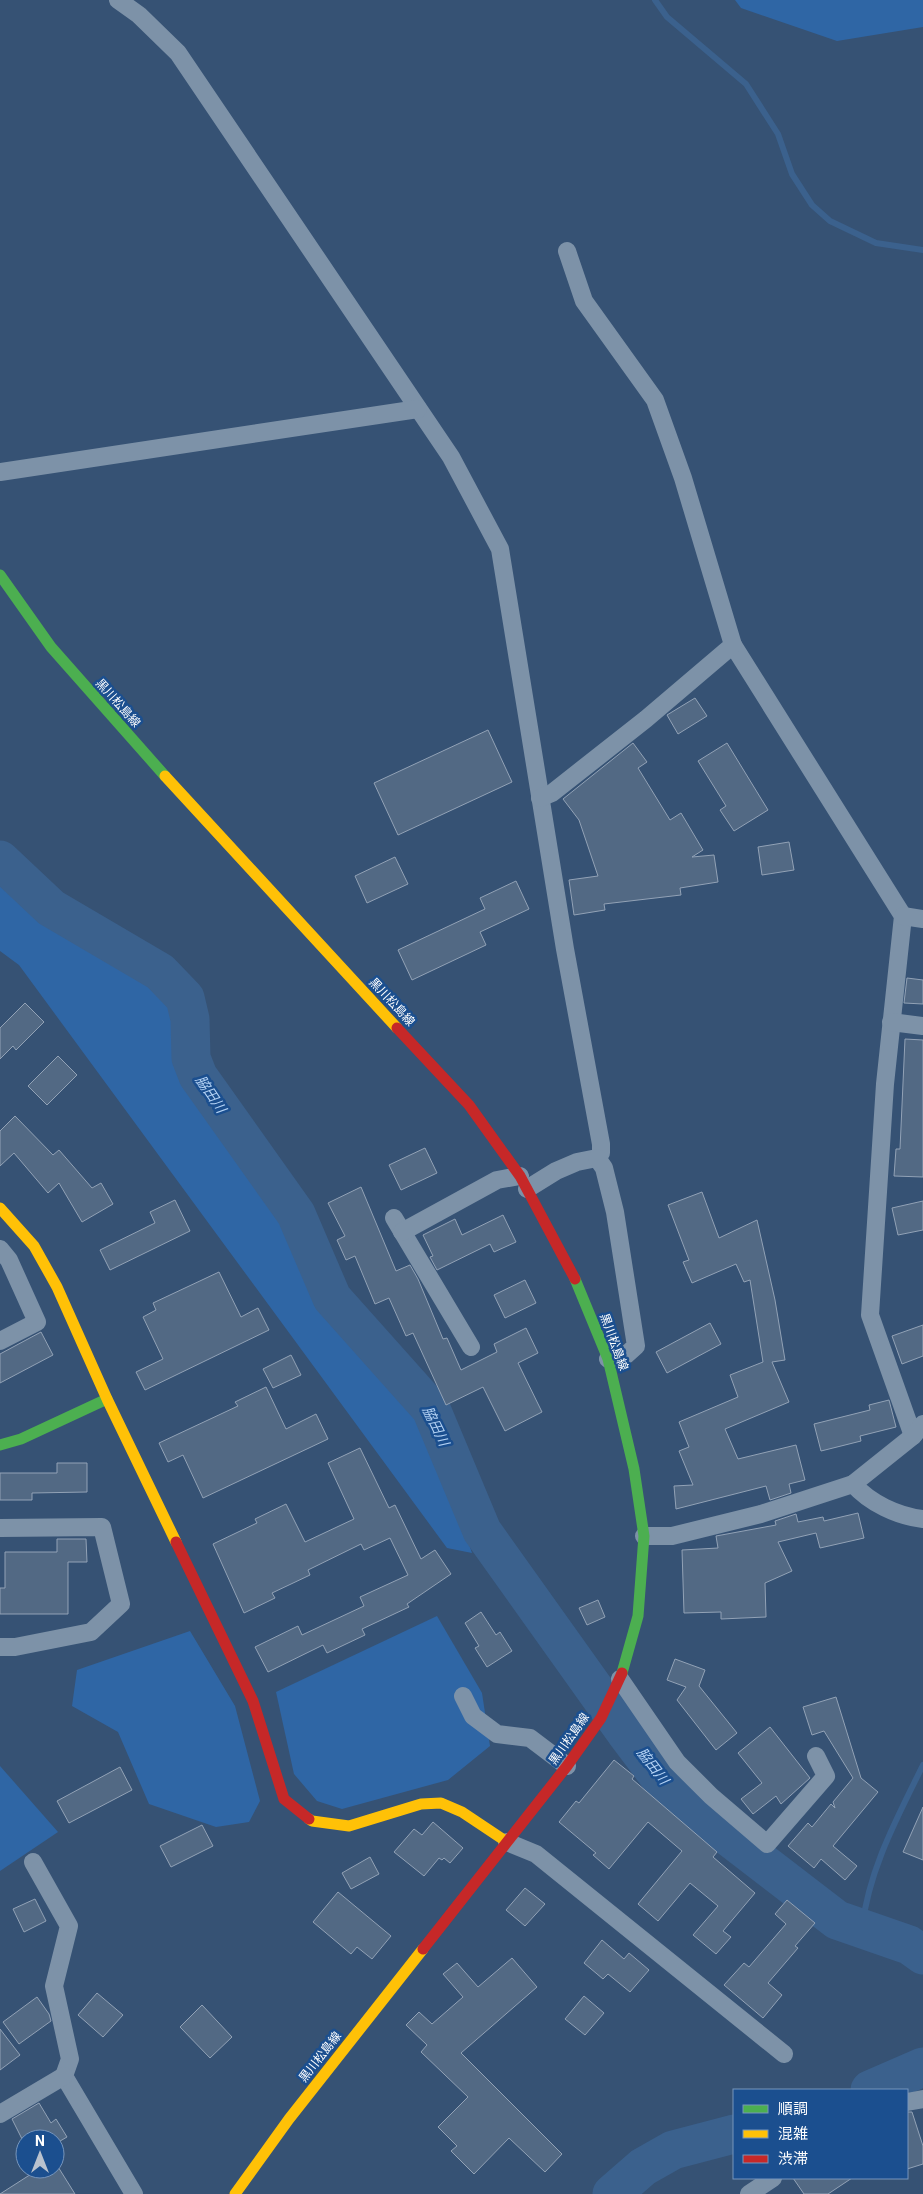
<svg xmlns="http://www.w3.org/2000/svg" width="923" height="2194" font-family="Roboto,'Noto Sans JP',sans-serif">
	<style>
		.green { fill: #2f66a5 }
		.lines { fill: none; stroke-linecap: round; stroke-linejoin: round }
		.stream { stroke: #3b618d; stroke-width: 6 }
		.river { stroke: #3b618d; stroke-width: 39 }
		.building { fill: #526984; stroke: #92a2b6 }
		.street { stroke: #7d92a8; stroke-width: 18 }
		.fast { stroke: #4caf50; stroke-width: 11 }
		.slow { stroke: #ffc107; stroke-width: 11 }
		.jam { stroke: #c62828; stroke-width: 11 }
		.labels { text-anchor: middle; stroke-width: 5; stroke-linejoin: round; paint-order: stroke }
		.street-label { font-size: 12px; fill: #fff; stroke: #1b4f8f }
		.water-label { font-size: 14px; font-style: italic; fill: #b5d3f5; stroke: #1b4f8f }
	</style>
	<rect width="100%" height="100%" fill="#365274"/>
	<!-- green -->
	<g class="green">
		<path d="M 735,0 L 923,0 L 923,27 L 837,41 L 741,8 Z"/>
		<path d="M 0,870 L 48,914 L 176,994 L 187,1072 L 424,1411 L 472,1553 L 447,1548 L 19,965 L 0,951 Z"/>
		<path d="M 437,1616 L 482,1693 L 490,1746 L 448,1780 L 342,1809 L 317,1801 L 294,1774 L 276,1692 Z"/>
		<path d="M 190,1631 L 235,1706 L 260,1801 L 249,1822 L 216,1827 L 149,1804 L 118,1732 L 72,1706 L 77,1670 Z"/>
		<path d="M 0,1766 L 58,1832 L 0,1871 Z"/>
	</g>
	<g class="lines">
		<!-- stream -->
		<g class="stream">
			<path d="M 655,0 L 667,17 L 746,84 L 778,134 L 792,174 L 812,205 L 830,221 L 876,243 L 923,250"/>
			<path d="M 862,1928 C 869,1869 897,1818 923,1765"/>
		</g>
		<!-- river -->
		<g class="river">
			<path d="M 0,860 L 51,908 L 160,972 L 185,998 L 190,1019 L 191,1058 L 198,1076 L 296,1214 L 332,1298 L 431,1409 L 482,1531 L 626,1733 L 663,1782 L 703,1817 L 837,1920 L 909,1945 L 923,1955"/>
			<path d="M 870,2090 L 923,2067"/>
			<path d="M 612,2194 L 643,2167 L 673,2150 L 734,2134"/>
		</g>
	</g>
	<!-- building -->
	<g class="building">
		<path d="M 695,698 L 707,716 L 678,734 L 667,715 Z"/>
		<path d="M 488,730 L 512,782 L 398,835 L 374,783 Z"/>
		<path d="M 633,743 L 647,762 L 638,768 L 670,820 L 681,813 L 703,850 L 692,857 L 714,855 L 718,882 L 680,888 L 681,895 L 604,904 L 605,910 L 574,915 L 569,880 L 598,876 L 579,820 L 563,799 Z"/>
		<path d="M 727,743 L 768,810 L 734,831 L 720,810 L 726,806 L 698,761 Z"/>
		<path d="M 789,842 L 794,870 L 762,875 L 758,847 Z"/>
		<path d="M 395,857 L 408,884 L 367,903 L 355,876 Z"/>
		<path d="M 516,881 L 529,909 L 480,932 L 486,945 L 412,980 L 398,950 L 485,909 L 480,898 Z"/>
		<path d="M 907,978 L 923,980 L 923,1004 L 904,1003 Z"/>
		<path d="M 25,1003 L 44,1022 L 16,1050 L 13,1046 L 0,1059 L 0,1028 Z"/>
		<path d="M 905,1039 L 923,1040 L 923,1177 L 894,1176 L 896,1149 L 900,1149 Z"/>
		<path d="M 58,1056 L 77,1075 L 47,1105 L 28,1086 Z"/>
		<path d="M 15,1116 L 53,1155 L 59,1150 L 92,1188 L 101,1183 L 113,1204 L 82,1222 L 59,1183 L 48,1193 L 14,1153 L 0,1166 L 0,1131 Z"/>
		<path d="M 425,1148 L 437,1173 L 401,1190 L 389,1165 Z"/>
		<path d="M 361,1187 L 396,1271 L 410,1265 L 418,1279 L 443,1339 L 447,1338 L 461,1370 L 497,1352 L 494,1344 L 526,1328 L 538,1353 L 518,1363 L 542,1412 L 505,1431 L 483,1387 L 446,1405 L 413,1333 L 406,1336 L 389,1298 L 375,1304 L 355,1256 L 346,1260 L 337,1240 L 345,1236 L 328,1203 Z"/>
		<path d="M 702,1192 L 719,1238 L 757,1220 L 775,1300 L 785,1360 L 772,1362 L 789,1402 L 725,1429 L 738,1459 L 796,1445 L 805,1480 L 789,1484 L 791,1493 L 770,1500 L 766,1486 L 676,1509 L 674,1486 L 693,1485 L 679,1451 L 689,1447 L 679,1422 L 738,1397 L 730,1375 L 763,1362 L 750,1280 L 744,1282 L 736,1264 L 692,1283 L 683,1262 L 689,1260 L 668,1205 Z"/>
		<path d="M 175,1200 L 190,1231 L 110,1270 L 100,1250 L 155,1223 L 150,1212 Z"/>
		<path d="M 923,1201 L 923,1230 L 898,1235 L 892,1208 Z"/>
		<path d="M 503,1215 L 516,1242 L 494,1252 L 490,1244 L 437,1270 L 430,1257 L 433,1256 L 423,1235 L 455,1219 L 462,1235 Z"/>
		<path d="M 219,1272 L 241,1317 L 258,1308 L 269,1330 L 145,1390 L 136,1372 L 163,1359 L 143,1317 L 156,1310 L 153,1303 Z"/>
		<path d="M 525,1280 L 536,1303 L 505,1318 L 494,1295 Z"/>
		<path d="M 710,1323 L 721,1344 L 667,1373 L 656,1352 Z"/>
		<path d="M 923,1325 L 923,1356 L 902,1364 L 892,1336 Z"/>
		<path d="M 41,1332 L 53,1355 L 0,1383 L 0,1354 Z"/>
		<path d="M 291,1355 L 301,1375 L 273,1388 L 263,1369 Z"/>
		<path d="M 266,1387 L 286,1429 L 316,1414 L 328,1439 L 203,1498 L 183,1455 L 168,1462 L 159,1443 L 238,1406 L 235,1402 Z"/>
		<path d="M 889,1400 L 896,1427 L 860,1436 L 861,1441 L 821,1451 L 814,1424 L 870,1410 L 869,1405 Z"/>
		<path d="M 360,1448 L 389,1508 L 395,1505 L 421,1559 L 435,1550 L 451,1574 L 407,1604 L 409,1607 L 362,1629 L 365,1635 L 327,1653 L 323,1645 L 268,1672 L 255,1647 L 298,1626 L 302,1635 L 364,1606 L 360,1597 L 408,1575 L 390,1538 L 364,1550 L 361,1544 L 308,1570 L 310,1575 L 272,1593 L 275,1598 L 244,1613 L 213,1544 L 257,1523 L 255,1519 L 286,1504 L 305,1542 L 354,1519 L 328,1463 Z"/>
		<path d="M 57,1463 L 87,1463 L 87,1492 L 32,1493 L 32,1500 L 0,1500 L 0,1473 L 57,1473 Z"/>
		<path d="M 858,1513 L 864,1538 L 820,1548 L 816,1533 L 778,1542 L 792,1571 L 765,1583 L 766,1617 L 721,1619 L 721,1612 L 684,1613 L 682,1550 L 718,1548 L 716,1536 L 776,1525 L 775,1521 L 796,1514 L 798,1522 L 823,1517 L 824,1521 Z"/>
		<path d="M 57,1539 L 86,1539 L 87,1562 L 68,1562 L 68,1614 L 0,1614 L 0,1588 L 5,1588 L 5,1552 L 57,1552 Z"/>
		<path d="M 598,1600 L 605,1617 L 587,1625 L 579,1608 Z"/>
		<path d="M 481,1612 L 496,1635 L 500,1632 L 512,1651 L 487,1667 L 475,1648 L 479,1646 L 465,1623 Z"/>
		<path d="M 675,1659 L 705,1670 L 699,1686 L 737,1733 L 716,1750 L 677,1700 L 686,1687 L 667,1680 Z"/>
		<path d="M 836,1697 L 861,1778 L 878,1792 L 833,1846 L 857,1866 L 845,1880 L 821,1859 L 814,1868 L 788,1846 L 808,1823 L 812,1827 L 831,1804 L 835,1808 L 833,1802 L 853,1778 L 824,1731 L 812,1735 L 803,1707 Z"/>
		<path d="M 770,1727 L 810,1778 L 781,1804 L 776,1796 L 753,1814 L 741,1799 L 762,1783 L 738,1753 Z"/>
		<path d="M 614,1760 L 634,1776 L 632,1779 L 717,1852 L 713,1857 L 755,1893 L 723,1931 L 731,1937 L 716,1954 L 693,1935 L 718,1906 L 690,1883 L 658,1921 L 638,1904 L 682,1851 L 648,1822 L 609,1869 L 593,1855 L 596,1853 L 559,1822 L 576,1801 L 579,1803 Z"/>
		<path d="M 120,1767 L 132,1790 L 69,1823 L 57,1801 Z"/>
		<path d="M 923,1807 L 923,1860 L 903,1852 Z"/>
		<path d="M 433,1822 L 463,1848 L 450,1863 L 444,1858 L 442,1860 L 439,1858 L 424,1876 L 394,1852 L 414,1829 L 422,1835 Z"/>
		<path d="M 202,1825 L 213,1846 L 171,1867 L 160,1846 Z"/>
		<path d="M 370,1857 L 379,1874 L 351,1889 L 342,1873 Z"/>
		<path d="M 525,1888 L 545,1904 L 525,1926 L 506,1910 Z"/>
		<path d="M 338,1892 L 391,1936 L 372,1959 L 357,1947 L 351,1954 L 313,1922 Z"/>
		<path d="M 35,1899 L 46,1921 L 24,1932 L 13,1909 Z"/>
		<path d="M 787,1900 L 815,1923 L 795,1946 L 798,1948 L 768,1983 L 782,1995 L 763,2018 L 724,1985 L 744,1963 L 749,1967 L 786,1924 L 775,1914 Z"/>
		<path d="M 602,1940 L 624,1959 L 629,1953 L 649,1970 L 630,1992 L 608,1974 L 603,1979 L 584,1963 Z"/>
		<path d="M 512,1958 L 537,1987 L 461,2053 L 562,2154 L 545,2172 L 509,2138 L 474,2174 L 451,2151 L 457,2146 L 438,2127 L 468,2097 L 421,2052 L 427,2045 L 406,2025 L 419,2012 L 432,2024 L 463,1997 L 443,1974 L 457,1963 L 478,1987 Z"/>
		<path d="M 97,1993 L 123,2015 L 103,2037 L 78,2015 Z"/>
		<path d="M 584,1996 L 604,2013 L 585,2035 L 565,2019 Z"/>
		<path d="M 37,1997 L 49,2014 L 51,2021 L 19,2044 L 3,2022 Z"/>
		<path d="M 202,2005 L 232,2037 L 210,2058 L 180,2027 Z"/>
		<path d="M 0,2029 L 20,2055 L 0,2070 Z"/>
		<path d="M 39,2103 L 51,2123 L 56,2119 L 67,2137 L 55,2144 L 55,2139 L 25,2139 L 25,2145 L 12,2119 Z"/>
		<path d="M 907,2112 L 912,2112 L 923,2146 L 923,2164 L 907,2169 Z"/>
		<path d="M 55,2162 L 75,2194 L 0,2194 L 39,2169 L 55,2169 Z"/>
		<path d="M 793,2178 L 852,2178 L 828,2194 L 804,2194 Z"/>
	</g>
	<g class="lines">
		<!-- street -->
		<g class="street">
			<path d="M 118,0 L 139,15 L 178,53 L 451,457 L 500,549 L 565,949 L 601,1144 L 601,1153 L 597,1158 L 577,1162 L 556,1171 L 527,1189"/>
			<path d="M 0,472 L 418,409"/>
			<path d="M 733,645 L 903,916 L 885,1084 L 870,1315 L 913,1436"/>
			<path d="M 540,798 L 552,793 L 646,719 L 733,645 L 683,478 L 655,400 L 584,301 L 567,251"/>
			<path d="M 903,916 L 923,919"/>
			<path d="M 891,1022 L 923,1026"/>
			<path d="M 597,1158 L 604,1168 L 615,1212 L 636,1346 L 626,1355 L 608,1359"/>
			<path d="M 394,1218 L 471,1347"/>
			<path d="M 402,1232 L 497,1180 L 520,1176"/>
			<path d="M 0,1249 L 9,1260 L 37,1322 L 0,1341"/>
			<path d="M 853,1484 C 870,1503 897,1516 923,1519"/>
			<path d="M 0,1528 L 102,1527 L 121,1604 L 91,1632 L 15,1647 L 0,1647"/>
			<path d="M 644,1536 L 672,1536 L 761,1514 L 853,1484 L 913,1436 L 923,1424"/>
			<path d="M 620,1679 L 677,1762 L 711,1796 L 767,1844 L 826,1776 L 816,1756"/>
			<path d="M 463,1696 L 473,1716 L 497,1734 L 530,1738 L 567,1766"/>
			<path d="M 507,1842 L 536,1854 L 784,2054"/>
			<path d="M 33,1862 L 69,1926 L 54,1986 L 70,2059 L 64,2076 L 134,2194"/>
			<path d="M 907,2102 L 923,2099"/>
			<path d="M 0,2114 L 64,2076"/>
			<path d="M 749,2194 L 773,2178"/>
		</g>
		<!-- fast -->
		<g class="fast">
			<path d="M 0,575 L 51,647 L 165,776"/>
			<path d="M 575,1279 L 608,1359 L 634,1469 L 644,1536 L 638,1616 L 622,1673"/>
			<path d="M 0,1445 L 21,1439 L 107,1399"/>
		</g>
		<!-- slow -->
		<g class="slow">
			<path d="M 165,776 L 397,1028"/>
			<path d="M 0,1208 L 34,1246 L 57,1287 L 107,1399 L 176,1542"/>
			<path d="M 309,1819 L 312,1821 L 349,1826 L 421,1804 L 441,1803 L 462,1812 L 507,1842"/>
			<path d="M 235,2194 L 289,2119 L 423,1949"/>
		</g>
		<!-- jam -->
		<g class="jam">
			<path d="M 397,1028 L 469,1105 L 520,1176 L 575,1279"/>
			<path d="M 176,1542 L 253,1701 L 284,1799 L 309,1819"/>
			<path d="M 423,1949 L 567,1766 L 601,1718 L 622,1673"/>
		</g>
	</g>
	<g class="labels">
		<!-- street labels -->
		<g class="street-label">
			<text transform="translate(118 703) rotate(48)" y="4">黒川松島線</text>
			<text transform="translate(392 1002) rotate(47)" y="4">黒川松島線</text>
			<text transform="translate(614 1342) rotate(70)" y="4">黒川松島線</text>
			<text transform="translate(569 1739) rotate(-55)" y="4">黒川松島線</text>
			<text transform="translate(320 2057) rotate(-52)" y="4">黒川松島線</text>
		</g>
		<!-- water labels -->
		<g class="water-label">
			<text transform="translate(211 1094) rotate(56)" y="5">脇田川</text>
			<text transform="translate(436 1426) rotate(64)" y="5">脇田川</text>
			<text transform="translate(653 1766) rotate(52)" y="5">脇田川</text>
		</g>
	</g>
	<!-- legend -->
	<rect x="733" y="2089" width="175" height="90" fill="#1b4f8f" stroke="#7695bc"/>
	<rect x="743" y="2105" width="25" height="8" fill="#4caf50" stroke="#7695bc"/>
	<text x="778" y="2114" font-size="15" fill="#ffffff">順調</text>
	<rect x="743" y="2130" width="25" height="8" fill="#ffc107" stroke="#7695bc"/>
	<text x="778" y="2139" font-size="15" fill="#ffffff">混雑</text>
	<rect x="743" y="2155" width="25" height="8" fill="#c62828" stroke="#7695bc"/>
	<text x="778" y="2164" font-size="15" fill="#ffffff">渋滞</text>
	<!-- north arrow -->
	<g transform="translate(40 2154)"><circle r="24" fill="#1b4f8f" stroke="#7695bc"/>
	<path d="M0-4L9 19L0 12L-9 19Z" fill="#b9c2ce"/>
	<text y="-8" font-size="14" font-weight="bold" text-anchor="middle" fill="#ffffff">N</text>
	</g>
</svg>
